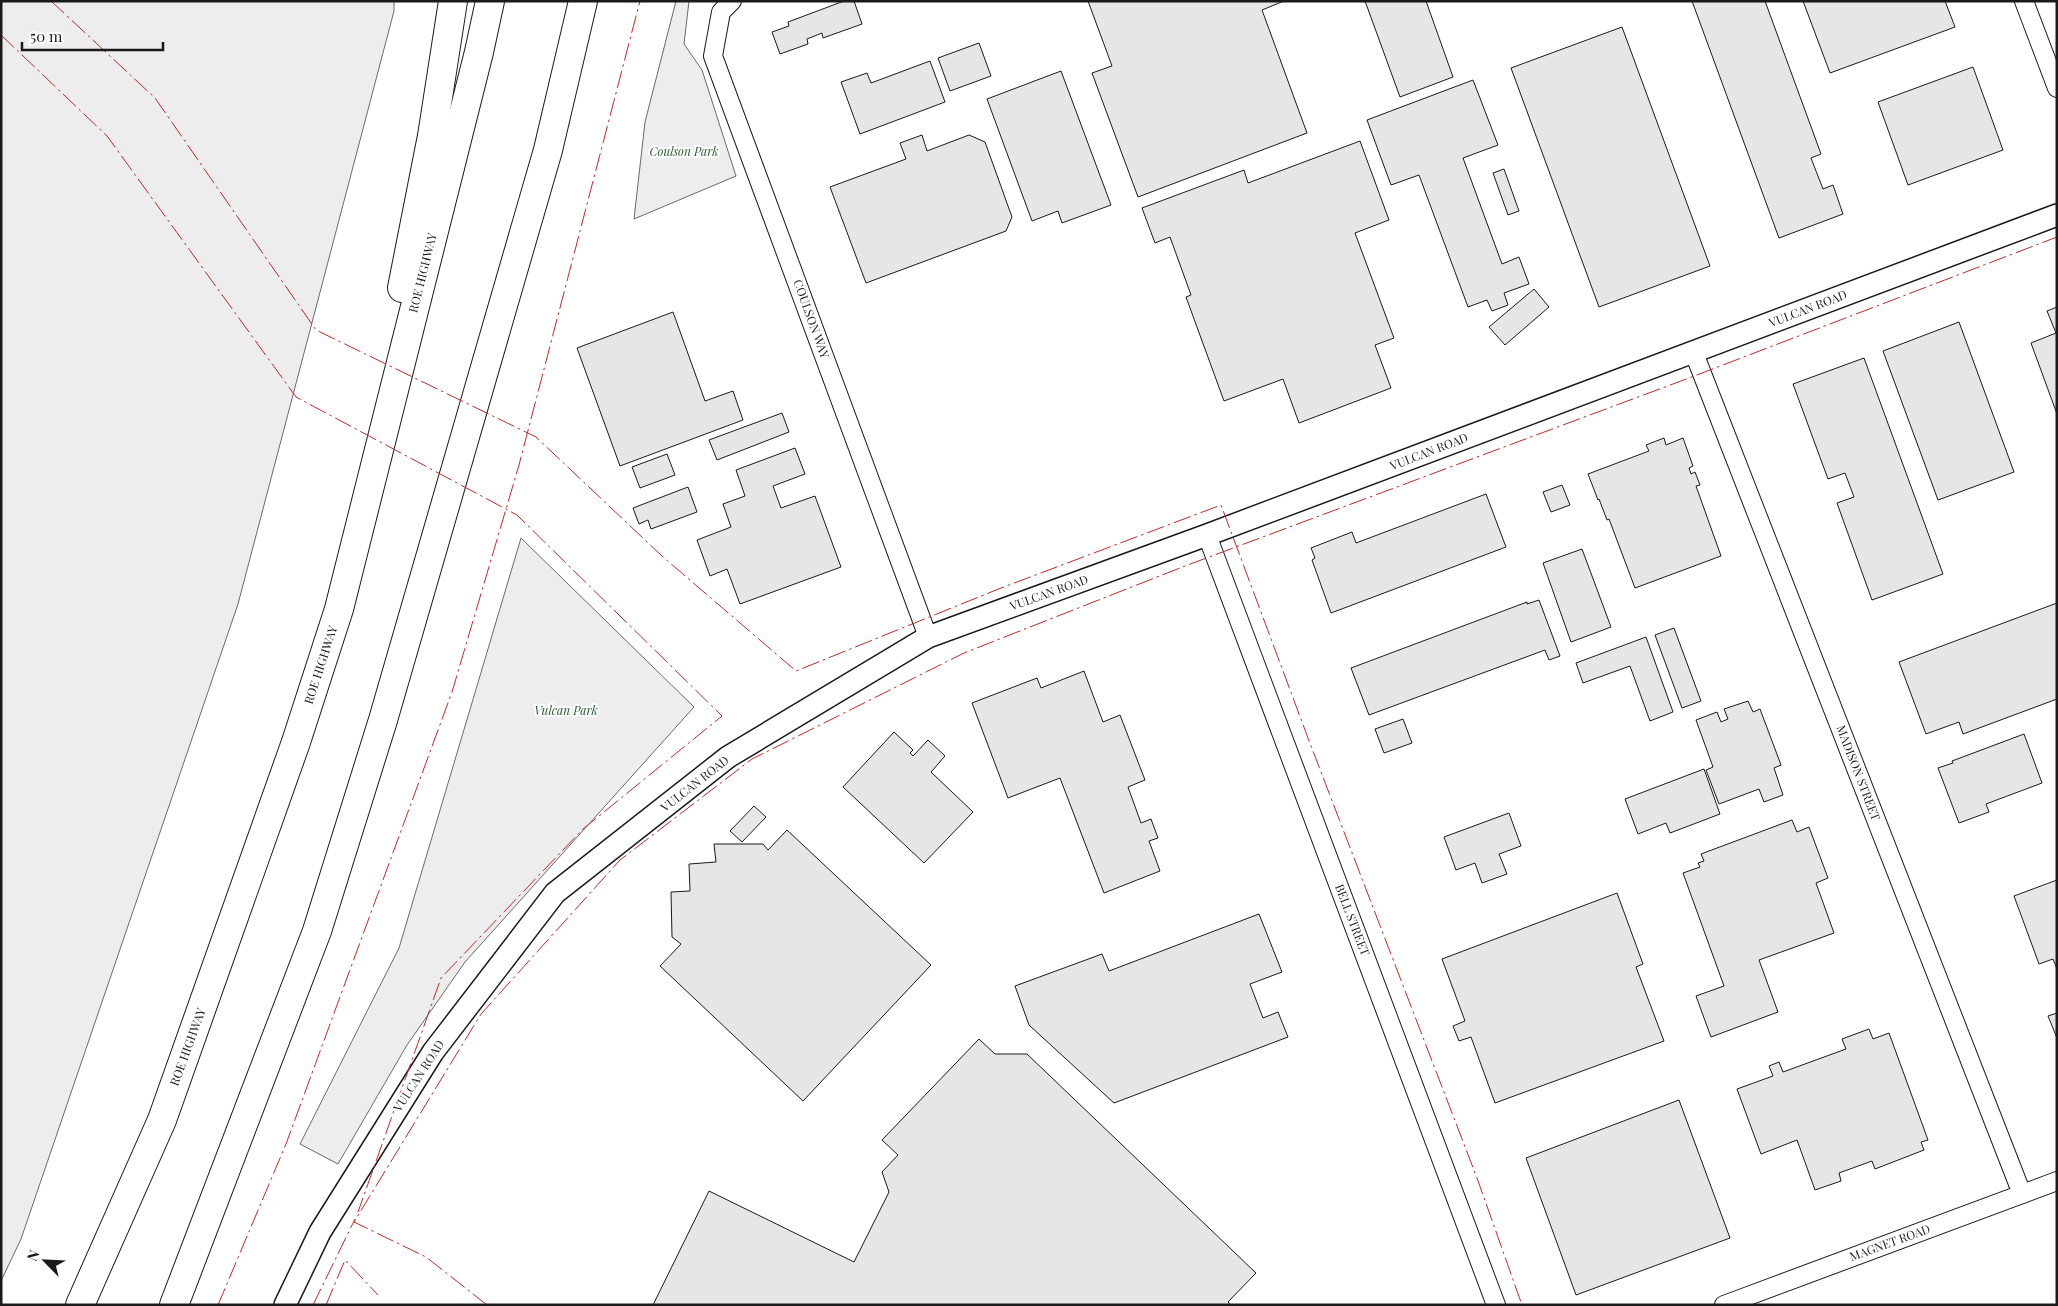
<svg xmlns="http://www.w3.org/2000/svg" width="2058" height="1306" font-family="'Playfair Display',serif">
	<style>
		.built { fill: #ededed; stroke: #6a6a6a }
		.building { fill: #e6e6e6; stroke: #1a1a1a }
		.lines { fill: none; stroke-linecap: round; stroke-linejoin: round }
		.minor-casing { stroke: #1a1a1a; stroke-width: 20 }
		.tertiary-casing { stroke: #1a1a1a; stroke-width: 24 }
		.motorway-casing { stroke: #1a1a1a; stroke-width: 30 }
		.minor { stroke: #fff; stroke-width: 18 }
		.tertiary { stroke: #fff; stroke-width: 21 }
		.motorway { stroke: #fff; stroke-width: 28 }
		.power { stroke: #c62828; stroke-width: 1; stroke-dasharray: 18 4 2.5 4; stroke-linecap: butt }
		.labels { text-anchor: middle; stroke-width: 4; stroke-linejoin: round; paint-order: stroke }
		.park-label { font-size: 12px; font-style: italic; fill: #2b5a34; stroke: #fff }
		.street-label { font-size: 12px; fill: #1a1a1a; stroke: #fff }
	</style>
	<rect width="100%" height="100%" fill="#fff"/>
	<!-- built -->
	<g class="built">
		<path d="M 1,1 L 394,1 L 394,11 L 238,604 L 21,1239 L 1,1281 Z"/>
		<path d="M 676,1 L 689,1 L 684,44 L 702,70 L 736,176 L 634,219 L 645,122 Z"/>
		<path d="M 521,538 L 694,707 L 465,962 L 407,1045 L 338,1164 L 300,1144 L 399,948 Z"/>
	</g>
	<!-- building -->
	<g class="building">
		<path d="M 844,1 L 854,1 L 862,24 L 823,38 L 822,33 L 807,39 L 808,44 L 780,54 L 772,32 L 789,26 L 788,22 Z"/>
		<path d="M 1088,1 L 1284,1 L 1262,10 L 1307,133 L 1138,197 L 1092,73 L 1112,66 Z"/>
		<path d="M 1365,1 L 1426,1 L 1453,77 L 1400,97 Z"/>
		<path d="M 1692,1 L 1765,1 L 1821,154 L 1811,158 L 1823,189 L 1833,185 L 1843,214 L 1779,238 Z"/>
		<path d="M 1803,1 L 1945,1 L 1955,27 L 1830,73 Z"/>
		<path d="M 1622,27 L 1710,266 L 1599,307 L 1511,68 Z"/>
		<path d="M 979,43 L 991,76 L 950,91 L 938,58 Z"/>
		<path d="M 930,61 L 945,102 L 860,134 L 841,82 L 867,73 L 871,83 Z"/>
		<path d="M 1973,67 L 2003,150 L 1908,185 L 1878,102 Z"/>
		<path d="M 1061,71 L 1111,205 L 1062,223 L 1058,211 L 1032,221 L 987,99 Z"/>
		<path d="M 1473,80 L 1498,145 L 1463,158 L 1502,264 L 1519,257 L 1529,284 L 1504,293 L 1508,305 L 1492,311 L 1487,300 L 1468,307 L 1419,175 L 1391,185 L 1367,120 Z"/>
		<path d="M 922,135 L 927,151 L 969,135 L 985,142 L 1012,217 L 1006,231 L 866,283 L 830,187 L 906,159 L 900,143 Z"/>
		<path d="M 1360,141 L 1389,220 L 1355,233 L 1394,338 L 1375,345 L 1391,388 L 1299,423 L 1283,379 L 1224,401 L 1186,297 L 1191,295 L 1170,237 L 1155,243 L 1142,208 L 1244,170 L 1248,183 Z"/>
		<path d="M 1504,169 L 1519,211 L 1508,215 L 1493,173 Z"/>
		<path d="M 1534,289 L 1549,307 L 1505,345 L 1489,327 Z"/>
		<path d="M 2057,307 L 2057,414 L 2031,343 L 2056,333 L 2047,311 Z"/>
		<path d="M 673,312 L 705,401 L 733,391 L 743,420 L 620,466 L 577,348 Z"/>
		<path d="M 1959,322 L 2014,472 L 1938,500 L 1883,351 Z"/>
		<path d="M 1864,358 L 1943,574 L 1872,600 L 1837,503 L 1854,497 L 1845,473 L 1828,479 L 1793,384 Z"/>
		<path d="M 782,413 L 789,432 L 717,460 L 709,440 Z"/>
		<path d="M 1664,438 L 1666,445 L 1683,438 L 1693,466 L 1689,468 L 1691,474 L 1695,472 L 1700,485 L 1696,486 L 1721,556 L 1635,588 L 1609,519 L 1607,520 L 1599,499 L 1598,500 L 1588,474 L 1649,451 L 1646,445 Z"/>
		<path d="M 795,448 L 805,474 L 773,486 L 781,508 L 815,496 L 841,567 L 740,604 L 727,569 L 710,576 L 697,540 L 731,527 L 723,504 L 745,496 L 736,470 Z"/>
		<path d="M 667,454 L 675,475 L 640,488 L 632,467 Z"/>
		<path d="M 1562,485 L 1570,505 L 1551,512 L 1543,492 Z"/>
		<path d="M 688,487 L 697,512 L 651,529 L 648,520 L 639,524 L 633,508 Z"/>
		<path d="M 1486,494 L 1506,547 L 1331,613 L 1312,560 L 1315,558 L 1311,548 L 1352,532 L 1356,543 Z"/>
		<path d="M 1582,549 L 1611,627 L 1571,642 L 1543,563 Z"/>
		<path d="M 1539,600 L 1560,656 L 1549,660 L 1545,650 L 1369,715 L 1351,668 L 1527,602 L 1527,604 Z"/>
		<path d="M 2057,603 L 2057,699 L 1963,734 L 1959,722 L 1926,734 L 1899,662 Z"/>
		<path d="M 1674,628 L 1701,701 L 1682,708 L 1655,635 Z"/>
		<path d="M 1646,637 L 1673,712 L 1650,721 L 1630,666 L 1583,683 L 1576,663 Z"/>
		<path d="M 1084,671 L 1103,722 L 1120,715 L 1145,780 L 1128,787 L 1141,823 L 1151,819 L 1158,838 L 1149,841 L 1160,871 L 1104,893 L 1060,778 L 1008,798 L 972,703 L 1037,678 L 1041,688 Z"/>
		<path d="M 1748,701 L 1753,712 L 1760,709 L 1781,765 L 1774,768 L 1783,795 L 1764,802 L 1759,789 L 1719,804 L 1706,770 L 1713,767 L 1696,720 L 1717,712 L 1721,722 L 1728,719 L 1724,709 Z"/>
		<path d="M 1403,719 L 1412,743 L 1384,753 L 1375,729 Z"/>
		<path d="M 894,732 L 913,750 L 910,753 L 913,756 L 928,740 L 945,756 L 931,772 L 973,812 L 924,863 L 843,787 Z"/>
		<path d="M 2024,734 L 2042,783 L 1986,804 L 1989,812 L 1959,823 L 1938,768 L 1953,763 L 1952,761 Z"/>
		<path d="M 1704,769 L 1720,814 L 1670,833 L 1666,823 L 1638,834 L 1625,799 Z"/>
		<path d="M 754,806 L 766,817 L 742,842 L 730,831 Z"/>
		<path d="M 1509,813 L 1521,846 L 1499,854 L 1507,874 L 1482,883 L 1475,863 L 1456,870 L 1444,837 Z"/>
		<path d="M 1792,820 L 1797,832 L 1809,827 L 1828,878 L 1816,883 L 1834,933 L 1759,960 L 1778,1012 L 1711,1037 L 1696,996 L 1724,986 L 1683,873 L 1700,867 L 1698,863 L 1704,861 L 1701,854 Z"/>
		<path d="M 787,830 L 931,965 L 803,1101 L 660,966 L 681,944 L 672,937 L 671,892 L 690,891 L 689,864 L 716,862 L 714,844 L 763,844 L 768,850 Z"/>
		<path d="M 2057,880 L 2057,969 L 2053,959 L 2039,964 L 2014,896 Z"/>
		<path d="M 1617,893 L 1643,964 L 1636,967 L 1664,1041 L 1495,1103 L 1471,1037 L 1459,1041 L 1453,1026 L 1465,1021 L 1442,959 Z"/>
		<path d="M 1259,914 L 1282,972 L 1250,984 L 1263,1018 L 1278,1012 L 1288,1037 L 1114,1103 L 1029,1025 L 1015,986 L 1102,954 L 1109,971 Z"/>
		<path d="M 2057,1013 L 2057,1038 L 2048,1016 Z"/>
		<path d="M 1869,1029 L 1873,1039 L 1889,1033 L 1928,1140 L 1921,1142 L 1924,1150 L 1875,1169 L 1872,1161 L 1839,1173 L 1841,1181 L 1815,1190 L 1797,1140 L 1761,1154 L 1737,1089 L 1773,1076 L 1769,1066 L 1779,1062 L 1783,1072 L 1846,1049 L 1842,1039 Z"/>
		<path d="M 979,1039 L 995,1054 L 1027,1054 L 1256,1273 L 1228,1302 L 1231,1305 L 653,1305 L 709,1191 L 854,1262 L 889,1192 L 882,1172 L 898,1155 L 882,1140 Z"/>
		<path d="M 1679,1100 L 1730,1238 L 1576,1295 L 1526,1158 Z"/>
	</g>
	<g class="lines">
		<!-- minor casing -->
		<g class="minor-casing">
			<g id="minor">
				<path d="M 732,1 L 721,12 L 713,56 L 928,637"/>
				<path d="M 2024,1 L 2057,88"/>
				<path d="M 1694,353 L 2022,1194"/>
				<path d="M 1207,535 L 1496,1305"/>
				<path d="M 1724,1305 L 2057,1181"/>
			</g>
		</g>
		<!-- tertiary casing -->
		<g class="tertiary-casing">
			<path id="tertiary" d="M 285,1305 L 320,1232 L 433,1052 L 555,893 L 728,757 L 928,637 L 1207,535 L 2057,215"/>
		</g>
		<!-- motorway casing -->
		<g class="motorway-casing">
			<g id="motorway">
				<path d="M 402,288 L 432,136 L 453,1"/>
				<path d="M 80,1305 L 162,1120 L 296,742 L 339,609 L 479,52 L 490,1"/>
				<path d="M 174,1305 L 317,931 L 383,720 L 548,150 L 583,1"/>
			</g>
		</g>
		<!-- minor -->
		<use href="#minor" class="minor"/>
		<!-- tertiary -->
		<use href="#tertiary" class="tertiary"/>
		<!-- motorway -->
		<use href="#motorway" class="motorway"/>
		<!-- power -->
		<g class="power">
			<path d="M 51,1 L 155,98 L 316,330 L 536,437 L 663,557 L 796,671 L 1001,588 L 1221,505 L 1311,746 L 1477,1178 L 1522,1305"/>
			<path d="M 1,35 L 107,136 L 296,397 L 517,515 L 722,716 L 583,829 L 441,978 L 358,1212"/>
			<path d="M 218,1305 L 286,1144 L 452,692 L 519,465 L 640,1"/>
			<path d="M 313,1305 L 355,1219"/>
			<path d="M 326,1305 L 345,1260 L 378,1295"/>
			<path d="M 487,1305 L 426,1257 L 354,1222 L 481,1014 L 620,860 L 752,759 L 964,653 L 1185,566 L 1689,378 L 2057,237"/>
		</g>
	</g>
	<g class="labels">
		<!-- park labels -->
		<g class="park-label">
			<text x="684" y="156">Coulson Park</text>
			<text x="566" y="715">Vulcan Park</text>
		</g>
		<!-- street labels -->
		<g class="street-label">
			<text transform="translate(423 273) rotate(-76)" y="4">ROE HIGHWAY</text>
			<text transform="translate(1808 309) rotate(-21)" y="4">VULCAN ROAD</text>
			<text transform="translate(811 319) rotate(70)" y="4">COULSON WAY</text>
			<text transform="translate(1429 452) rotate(-21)" y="4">VULCAN ROAD</text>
			<text transform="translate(1049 593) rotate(-20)" y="4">VULCAN ROAD</text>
			<text transform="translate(321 665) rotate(-72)" y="4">ROE HIGHWAY</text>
			<text transform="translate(1858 773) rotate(69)" y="4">MADISON STREET</text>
			<text transform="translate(695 784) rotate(-38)" y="4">VULCAN ROAD</text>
			<text transform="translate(1352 920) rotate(69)" y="4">BELL STREET</text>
			<text transform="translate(188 1047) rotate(-70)" y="4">ROE HIGHWAY</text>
			<text transform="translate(419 1076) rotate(-57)" y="4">VULCAN ROAD</text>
			<text transform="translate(1890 1243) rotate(-20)" y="4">MAGNET ROAD</text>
		</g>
	</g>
	<!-- border -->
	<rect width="2058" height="1306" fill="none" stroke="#1a1a1a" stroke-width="5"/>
	<!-- north arrow -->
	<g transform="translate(45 1261) rotate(294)" stroke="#ffffff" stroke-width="4" paint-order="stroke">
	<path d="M0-4L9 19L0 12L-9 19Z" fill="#1a1a1a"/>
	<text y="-8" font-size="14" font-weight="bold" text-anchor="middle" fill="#1a1a1a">N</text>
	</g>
	<!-- scale -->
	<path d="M22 42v8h141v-8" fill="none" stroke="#1a1a1a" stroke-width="2.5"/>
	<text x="30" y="42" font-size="15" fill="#1a1a1a" stroke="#ffffff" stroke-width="4" paint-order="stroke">50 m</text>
</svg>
